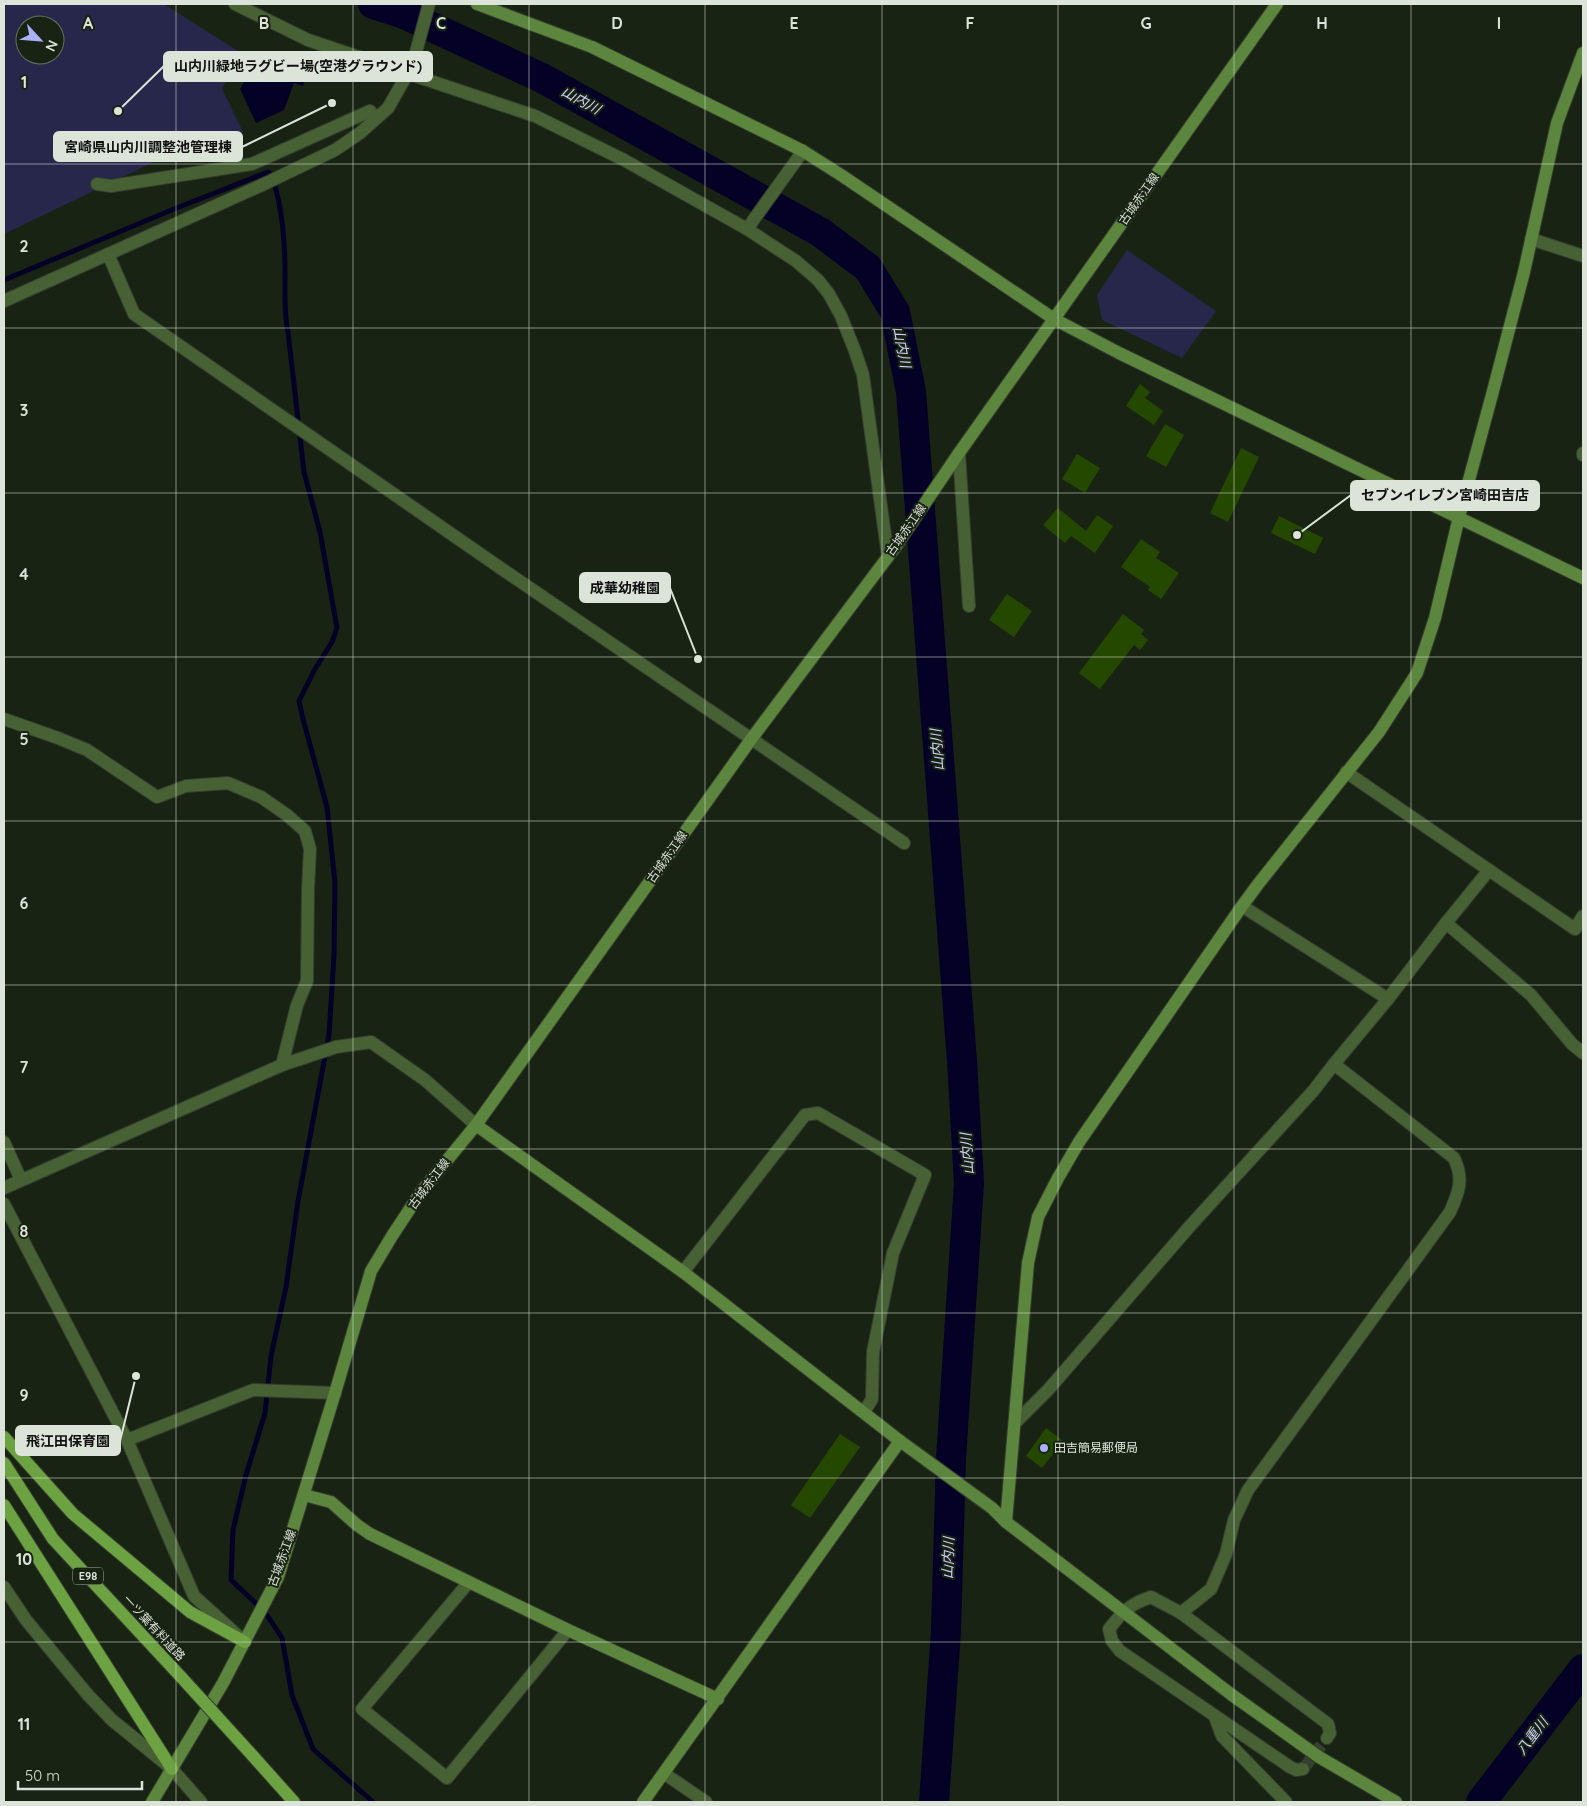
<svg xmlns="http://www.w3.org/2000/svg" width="1587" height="1806" font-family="Quicksand,'Noto Sans JP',sans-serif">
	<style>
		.green { fill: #26274b; fill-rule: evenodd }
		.water { fill: #050026 }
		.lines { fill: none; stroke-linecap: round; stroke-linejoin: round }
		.stream { stroke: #050026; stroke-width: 5 }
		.river { stroke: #050026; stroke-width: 30 }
		.building { fill: #254800 }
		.street-tunnel { stroke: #364031; stroke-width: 12; stroke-dasharray: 12 6; stroke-linecap: butt }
		.street-casing { stroke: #343e2f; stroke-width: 14 }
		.secondary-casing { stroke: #343e2f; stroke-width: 14 }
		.primary-casing { stroke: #343e2f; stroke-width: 14 }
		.street { stroke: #476135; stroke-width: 12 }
		.secondary { stroke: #5c863d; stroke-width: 12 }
		.primary { stroke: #6da242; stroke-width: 12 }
		.primary-bridge-casing { stroke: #343e2f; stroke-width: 14; stroke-linecap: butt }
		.primary-bridge { stroke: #6da242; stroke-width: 12 }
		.grid { fill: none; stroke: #dce3d8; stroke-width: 1; stroke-opacity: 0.55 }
		.poi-dot { fill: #a9b0fc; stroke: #192313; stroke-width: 2 }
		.labels { text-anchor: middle; stroke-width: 4; stroke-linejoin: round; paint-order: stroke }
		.shield { fill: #192313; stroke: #a2a99d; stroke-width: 1 }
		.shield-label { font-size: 11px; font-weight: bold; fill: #dce3d8 }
		.street-label { font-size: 12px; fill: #dce3d8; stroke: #192313 }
		.poi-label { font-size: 12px; fill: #dce3d8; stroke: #192313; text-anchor: start }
		.water-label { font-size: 14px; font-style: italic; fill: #ced3fa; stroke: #192313 }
		.grid-label { font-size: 16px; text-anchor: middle; font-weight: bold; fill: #dce3d8; stroke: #192313; stroke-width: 4; stroke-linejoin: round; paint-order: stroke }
		.leader { fill: none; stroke: #dce3d8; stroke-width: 2 }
		.callout-dot { fill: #dce3d8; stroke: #192313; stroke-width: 2 }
		.callout { fill: #dce3d8; stroke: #dce3d8; stroke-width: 2 }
		.callout-label { font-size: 14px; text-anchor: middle; font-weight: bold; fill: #111 }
	</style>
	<rect width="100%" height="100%" fill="#192313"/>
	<!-- green -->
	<g class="green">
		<path d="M 4,4 L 164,4 L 241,53 L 222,89 L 243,132 L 195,142 L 4,234 ZM 25,25 L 55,25 L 55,55 L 25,55 Z"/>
		<path d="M 1127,250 L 1216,311 L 1182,358 L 1102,320 L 1097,295 Z"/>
	</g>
	<!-- water -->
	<path class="water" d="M 258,56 L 305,80 L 303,86 L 294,83 L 284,110 L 256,123 L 240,89 Z"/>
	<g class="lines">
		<!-- stream -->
		<path class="stream" d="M 4,280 L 174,209 L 268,172 L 271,174 C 282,203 285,242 285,274 C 285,293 284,313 288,332 L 304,472 L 320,532 L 337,628 L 332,642 L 315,669 L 299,701 L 303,719 L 327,807 L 335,883 L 334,955 L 329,1035 L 298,1201 L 286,1287 L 271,1356 L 265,1413 L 246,1475 L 233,1530 L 231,1580 L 265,1612 L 282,1638 L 292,1695 L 313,1749 L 373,1802"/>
		<!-- river -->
		<g class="river">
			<path d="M 373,4 L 404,14 L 542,78 L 820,232 L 868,268 L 895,312 L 911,392 L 962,1061 L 969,1183 L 951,1458 L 946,1631 L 934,1802"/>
			<path d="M 1481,1802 L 1583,1669"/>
		</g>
	</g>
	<!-- building -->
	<g class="building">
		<path d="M 1140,384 L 1150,392 L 1145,398 L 1163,411 L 1154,425 L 1126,406 Z"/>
		<path d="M 1165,424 L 1184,435 L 1166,467 L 1146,456 Z"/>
		<path d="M 1241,448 L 1259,457 L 1228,522 L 1210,513 Z"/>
		<path d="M 1077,454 L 1100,468 L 1085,493 L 1062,479 Z"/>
		<path d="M 1058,508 L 1086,531 L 1097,515 L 1113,526 L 1095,553 L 1071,536 L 1065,543 L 1043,525 Z"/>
		<path d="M 1279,516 L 1323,538 L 1315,554 L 1271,533 Z"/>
		<path d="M 1141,539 L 1160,552 L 1156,558 L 1179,573 L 1161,599 L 1148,590 L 1150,587 L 1121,567 Z"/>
		<path d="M 1007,594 L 1032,611 L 1014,637 L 989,620 Z"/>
		<path d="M 1123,614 L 1144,630 L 1141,634 L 1148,640 L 1140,650 L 1134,645 L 1100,689 L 1079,673 Z"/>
		<path d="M 1046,1428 L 1063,1441 L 1042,1468 L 1026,1456 Z"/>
		<path d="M 840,1434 L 860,1447 L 810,1518 L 791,1505 Z"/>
	</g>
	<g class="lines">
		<!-- street-tunnel -->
		<path class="street-tunnel" d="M 1303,1769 L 1327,1738"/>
		<!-- street casing -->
		<g class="street-casing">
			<g id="street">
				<path d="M 235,4 L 308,40 L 535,116 L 624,160 L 747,229 L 796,261 L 818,280 L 829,294 L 841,316 L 855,351 L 863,375 L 888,557"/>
				<path d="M 97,184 L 111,186 L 252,164 L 370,111 L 376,118"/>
				<path d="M 747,229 L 803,151"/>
				<path d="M 1531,239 L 1583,256"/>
				<path d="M 108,254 L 134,314 L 499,567 L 904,843"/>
				<path d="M 4,301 L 262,185 L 335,150 L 360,133 L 388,108 L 408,73 L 413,63 L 429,4"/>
				<path d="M 959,453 L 969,606"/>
				<path d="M 1583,453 L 1583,455"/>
				<path d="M 4,719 L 58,738 L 87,750 L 157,797 L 186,786 L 228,783 L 261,797 L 287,815 L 305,831 L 310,849 L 308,889 L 307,981 L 297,1005 L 282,1065"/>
				<path d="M 1346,772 L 1575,929 L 1583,916"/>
				<path d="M 1242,906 L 1388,999"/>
				<path d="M 1446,923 L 1531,995 L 1572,1044 L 1583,1053"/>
				<path d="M 4,1142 L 21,1180"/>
				<path d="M 4,1188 L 282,1065 L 336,1047 L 371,1042 L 425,1080 L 476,1125"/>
				<path d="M 4,1204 L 127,1440 L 194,1596 L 237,1635"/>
				<path d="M 683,1272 L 805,1115 L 818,1113 L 925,1175 L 893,1253 L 873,1352 L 872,1399 L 864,1412"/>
				<path d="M 1015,1423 L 1048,1390 L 1190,1226 L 1314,1090 L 1334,1064 L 1388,999 L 1446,923 L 1489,870"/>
				<path d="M 127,1440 L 253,1390 L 335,1393"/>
				<path d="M 469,1582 L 362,1709 L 447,1778 L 568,1630"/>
				<path d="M 4,1587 L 26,1620 L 88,1695 L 112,1720 L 172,1769 L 201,1802"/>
				<path d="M 1181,1613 L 1211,1589 L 1226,1554 L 1234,1520 L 1248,1490 L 1450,1212 C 1459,1192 1464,1179 1454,1158 L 1334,1064"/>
				<path d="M 1215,1717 L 1222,1736 L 1286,1802"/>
				<path d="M 1303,1769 L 1296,1770 L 1290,1767 L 1120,1651 L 1112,1641 L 1109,1629 C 1123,1611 1130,1604 1151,1597 L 1181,1613 L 1328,1724 L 1330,1733 L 1327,1738"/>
				<path d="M 665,1774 L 706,1802"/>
			</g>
		</g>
		<!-- secondary casing -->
		<g class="secondary-casing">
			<g id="secondary">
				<path d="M 477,4 L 592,47 L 803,151 L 841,175 L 1054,319 L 1119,353 L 1583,578"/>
				<path d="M 476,1125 L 683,1272 L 900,1441 L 992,1508 L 1006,1522 L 1232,1695 L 1319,1757 L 1396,1802"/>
				<path d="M 304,1495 L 331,1502 L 357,1525 L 370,1534 L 568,1630 L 718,1699"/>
				<path d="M 1006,1522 L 1028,1263 L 1038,1217 L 1058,1178 L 1079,1142 L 1242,906 L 1259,883 L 1379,732 L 1417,673 L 1435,618 L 1459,517 L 1493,391 L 1524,272 L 1557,123 L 1583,53"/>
				<path d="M 152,1802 L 223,1683 L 278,1577 L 335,1393 L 371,1271 L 392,1236 L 421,1192 L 476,1125 L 752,738 L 896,546 L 959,453 L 1277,4"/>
				<path d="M 643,1802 L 900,1441"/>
			</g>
		</g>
		<!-- primary casing -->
		<g class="primary-casing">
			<g id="primary">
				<path d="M 4,1437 L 73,1514 L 190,1612 L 245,1642"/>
				<path d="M 4,1463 L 53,1539 L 182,1678"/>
				<path d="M 4,1505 L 172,1769"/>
				<path d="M 252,1755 L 294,1802"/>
			</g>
		</g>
		<!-- street -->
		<use href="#street" class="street"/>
		<!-- secondary -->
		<use href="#secondary" class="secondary"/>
		<!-- primary -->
		<use href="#primary" class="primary"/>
		<!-- primary-bridge casing -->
		<g class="primary-bridge-casing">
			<path id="primary-bridge" d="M 182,1678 L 252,1755"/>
		</g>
		<!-- primary-bridge -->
		<use href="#primary-bridge" class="primary-bridge"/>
	</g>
	<!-- grid -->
	<path class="grid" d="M 176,4 L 176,1802M 353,4 L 353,1802M 529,4 L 529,1802M 705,4 L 705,1802M 882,4 L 882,1802M 1058,4 L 1058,1802M 1234,4 L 1234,1802M 1411,4 L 1411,1802M 4,164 L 1583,164M 4,328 L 1583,328M 4,493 L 1583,493M 4,657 L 1583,657M 4,821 L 1583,821M 4,985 L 1583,985M 4,1149 L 1583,1149M 4,1313 L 1583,1313M 4,1478 L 1583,1478M 4,1642 L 1583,1642"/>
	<!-- markers -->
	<circle class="poi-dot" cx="1044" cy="1448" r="5"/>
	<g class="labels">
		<!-- shield labels -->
		<rect class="shield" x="73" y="1567.5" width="30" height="17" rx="4"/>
		<g class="shield-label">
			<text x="88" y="1580">E98</text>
		</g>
		<!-- street labels -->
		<g class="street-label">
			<text transform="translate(1139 199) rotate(-55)" y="4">古城赤江線</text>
			<text transform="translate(906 530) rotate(-55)" y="4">古城赤江線</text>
			<text transform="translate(667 857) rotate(-55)" y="4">古城赤江線</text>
			<text transform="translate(429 1184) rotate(-53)" y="4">古城赤江線</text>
			<text transform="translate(282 1558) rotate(-70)" y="4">古城赤江線</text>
			<text transform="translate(154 1628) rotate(47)" y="4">一ツ葉有料道路</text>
		</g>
		<!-- poi labels -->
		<g class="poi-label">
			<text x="1054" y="1452">田吉簡易郵便局</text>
		</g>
		<!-- water labels -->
		<g class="water-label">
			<text transform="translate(581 100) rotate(29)" y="5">山内川</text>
			<text transform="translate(902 347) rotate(79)" y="5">山内川</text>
			<text transform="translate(937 750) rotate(-94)" y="5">山内川</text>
			<text transform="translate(967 1154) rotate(-94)" y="5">山内川</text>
			<text transform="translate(948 1558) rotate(-88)" y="5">山内川</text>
			<text transform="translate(1532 1736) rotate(-53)" y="5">八重川</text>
		</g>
	</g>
	<g class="grid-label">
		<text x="88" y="29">A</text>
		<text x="264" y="29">B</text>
		<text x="441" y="29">C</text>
		<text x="617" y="29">D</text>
		<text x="794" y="29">E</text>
		<text x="970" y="29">F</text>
		<text x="1146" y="29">G</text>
		<text x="1322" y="29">H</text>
		<text x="1499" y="29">I</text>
		<text x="24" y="88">1</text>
		<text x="24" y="252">2</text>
		<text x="24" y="416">3</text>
		<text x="24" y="580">4</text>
		<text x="24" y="745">5</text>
		<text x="24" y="909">6</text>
		<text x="24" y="1073">7</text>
		<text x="24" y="1237">8</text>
		<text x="24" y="1401">9</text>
		<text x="24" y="1565">10</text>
		<text x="24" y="1730">11</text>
	</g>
	<!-- callouts -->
	<path class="leader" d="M118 111L164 66M332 103L242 147M1297 535L1351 495M698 659L670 588M136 1376L120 1441"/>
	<g class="callout-dot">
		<circle cx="118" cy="111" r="5"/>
		<circle cx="332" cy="103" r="5"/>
		<circle cx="1297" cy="535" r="5"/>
		<circle cx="698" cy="659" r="5"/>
		<circle cx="136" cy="1376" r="5"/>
	</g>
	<g class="callout">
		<rect x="164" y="52" width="268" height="29" rx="5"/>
		<rect x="54" y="132" width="188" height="29" rx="5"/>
		<rect x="1351" y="481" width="188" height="29" rx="5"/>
		<rect x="580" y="573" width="90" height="29" rx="5"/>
		<rect x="16" y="1426" width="104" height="29" rx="5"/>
	</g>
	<g class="callout-label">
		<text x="298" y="71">山内川緑地ラグビー場(空港グラウンド)</text>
		<text x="148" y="152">宮崎県山内川調整池管理棟</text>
		<text x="1445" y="500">セブンイレブン宮崎田吉店</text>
		<text x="625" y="593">成華幼稚園</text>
		<text x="68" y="1446">飛江田保育園</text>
	</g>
	<!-- border -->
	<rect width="1587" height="1806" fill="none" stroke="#dce3d8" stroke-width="10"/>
	<!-- north arrow -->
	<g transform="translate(40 40) rotate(116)"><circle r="24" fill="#192313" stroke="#677062"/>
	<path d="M0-4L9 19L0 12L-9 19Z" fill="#a9b0fc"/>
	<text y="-8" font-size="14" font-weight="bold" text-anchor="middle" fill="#dce3d8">N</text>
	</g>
	<!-- scale -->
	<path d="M18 1781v8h124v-8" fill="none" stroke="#dce3d8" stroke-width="2.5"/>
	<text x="25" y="1781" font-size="15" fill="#dce3d8" stroke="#192313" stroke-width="4" paint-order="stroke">50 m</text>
</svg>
